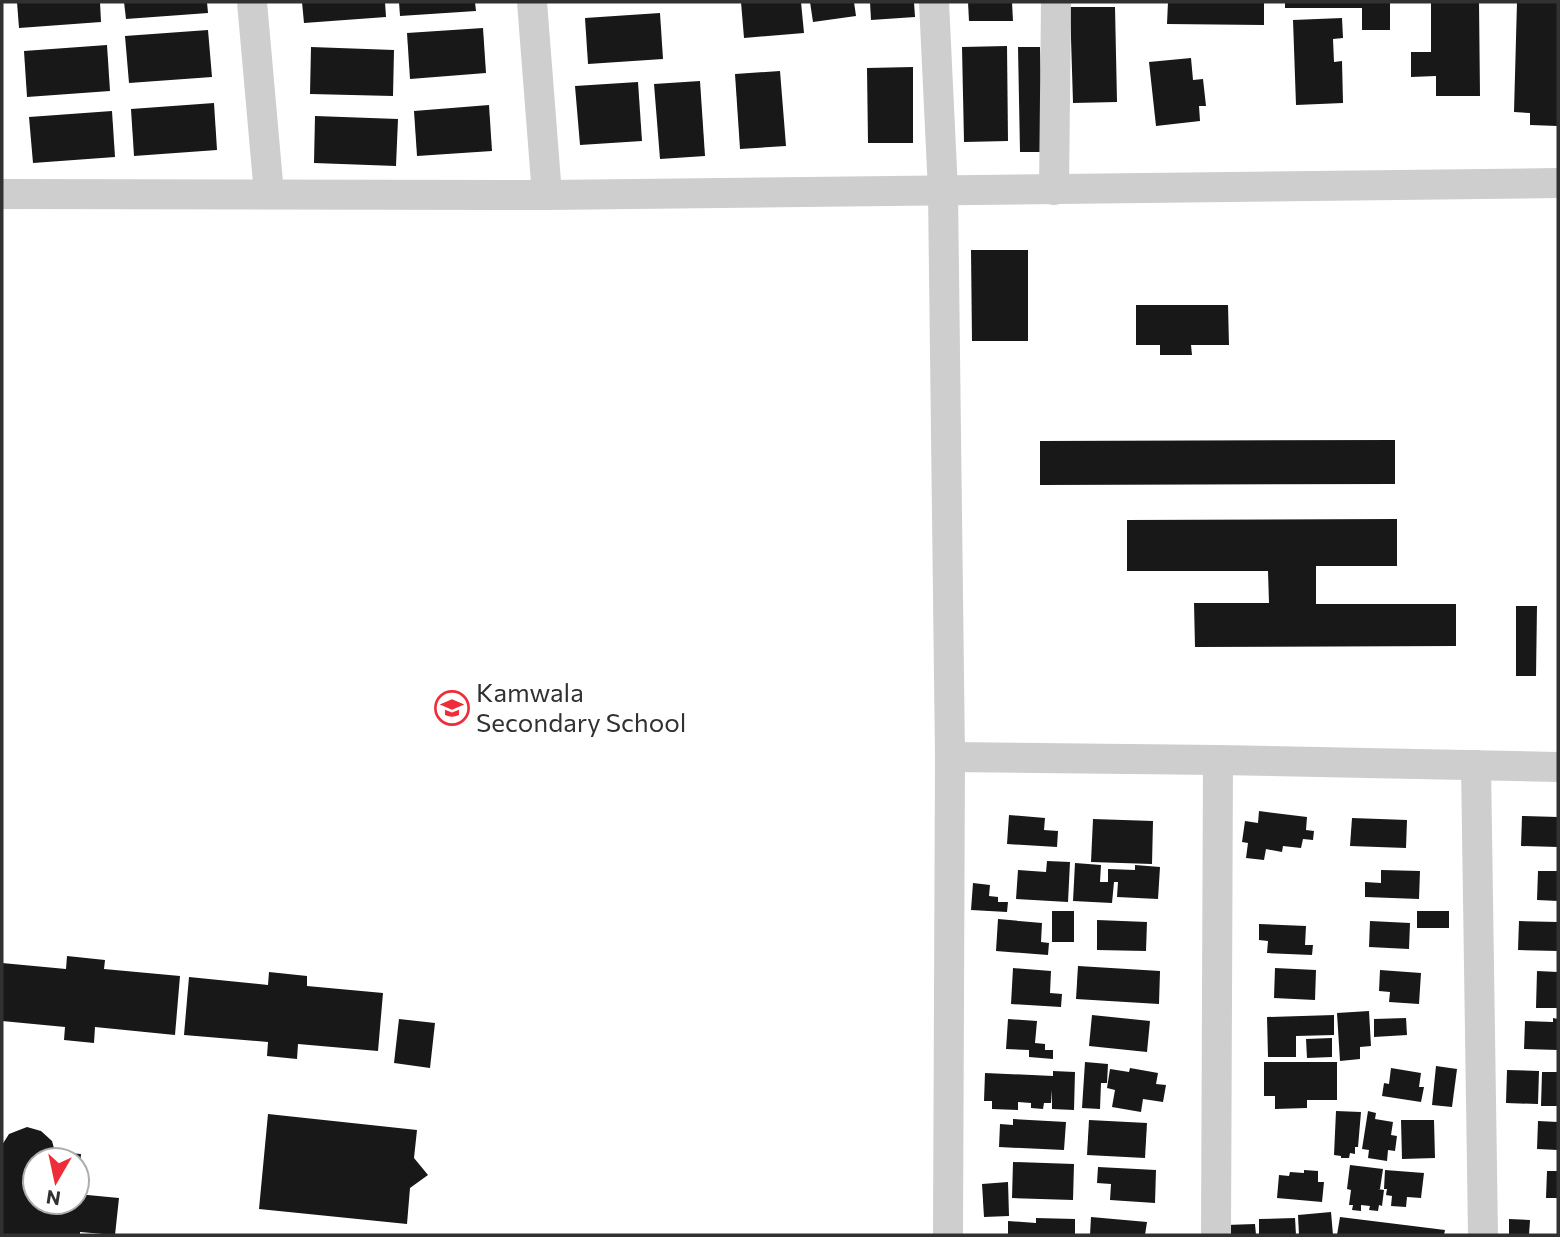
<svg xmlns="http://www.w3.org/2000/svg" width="1560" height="1237" font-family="Commissioner,sans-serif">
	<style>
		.building { fill: #181818 }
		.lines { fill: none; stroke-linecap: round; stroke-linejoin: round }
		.minor { stroke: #cecece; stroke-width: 30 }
		.labels { text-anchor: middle; stroke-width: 7; stroke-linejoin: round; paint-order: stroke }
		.poi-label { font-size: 26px; fill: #313131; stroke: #fff; text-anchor: start }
	</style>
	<rect width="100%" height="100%" fill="#fff"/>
	<!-- building -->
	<g class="building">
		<path d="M 17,2 L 100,2 L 101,22 L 19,28 Z"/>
		<path d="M 124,2 L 207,2 L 208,13 L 126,19 Z"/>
		<path d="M 302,2 L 385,2 L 386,17 L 304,23 Z"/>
		<path d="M 399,2 L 475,2 L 476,11 L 400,16 Z"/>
		<path d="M 741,2 L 801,2 L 804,33 L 744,38 Z"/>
		<path d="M 810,2 L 854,2 L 856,16 L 813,22 Z"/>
		<path d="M 870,2 L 914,2 L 915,17 L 871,20 Z"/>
		<path d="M 968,2 L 1012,2 L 1013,21 L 969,21 Z"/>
		<path d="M 1168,2 L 1264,2 L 1264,25 L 1167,24 Z"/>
		<path d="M 1285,2 L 1390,2 L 1390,30 L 1362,30 L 1362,8 L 1285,8 Z"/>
		<path d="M 1431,2 L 1479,2 L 1480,96 L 1436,96 L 1436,76 L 1411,77 L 1411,52 L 1431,52 Z"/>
		<path d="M 1517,2 L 1558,2 L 1558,126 L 1530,125 L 1530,113 L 1514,112 Z"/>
		<path d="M 1070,7 L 1115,7 L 1117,102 L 1073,103 Z"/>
		<path d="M 660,13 L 663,59 L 588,64 L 585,18 Z"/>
		<path d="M 1342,18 L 1343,38 L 1333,39 L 1334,62 L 1342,61 L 1343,103 L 1296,105 L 1293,20 Z"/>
		<path d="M 483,28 L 486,73 L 410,79 L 407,33 Z"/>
		<path d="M 208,30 L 212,77 L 129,83 L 125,36 Z"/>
		<path d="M 107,45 L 110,91 L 27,97 L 24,51 Z"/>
		<path d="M 1007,46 L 1008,141 L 964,142 L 962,47 Z"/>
		<path d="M 311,47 L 394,50 L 393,96 L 310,94 Z"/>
		<path d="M 1018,47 L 1040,47 L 1043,152 L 1020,152 Z"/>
		<path d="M 1191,58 L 1193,80 L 1203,79 L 1206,106 L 1199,106 L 1200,121 L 1156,126 L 1149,62 Z"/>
		<path d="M 913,67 L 913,143 L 868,143 L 867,68 Z"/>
		<path d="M 780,71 L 786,146 L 740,149 L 735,74 Z"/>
		<path d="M 700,81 L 705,156 L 660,159 L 654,84 Z"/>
		<path d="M 638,82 L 642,141 L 580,145 L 575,86 Z"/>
		<path d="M 214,103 L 217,150 L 134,156 L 131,109 Z"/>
		<path d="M 489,105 L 492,151 L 417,156 L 414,111 Z"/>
		<path d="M 112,111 L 115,157 L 33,163 L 29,117 Z"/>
		<path d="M 315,116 L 398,119 L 396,166 L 314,163 Z"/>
		<path d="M 971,250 L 1028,250 L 1028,341 L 972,341 Z"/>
		<path d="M 1136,305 L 1228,305 L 1229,345 L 1191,345 L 1192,355 L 1160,355 L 1160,345 L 1136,345 Z"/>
		<path d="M 1395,440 L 1395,484 L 1040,485 L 1040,441 Z"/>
		<path d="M 1397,519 L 1397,566 L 1316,566 L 1316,604 L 1456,604 L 1456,646 L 1195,647 L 1194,603 L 1269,603 L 1268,571 L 1127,571 L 1127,520 Z"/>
		<path d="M 1516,606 L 1537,606 L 1536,676 L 1516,676 Z"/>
		<path d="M 1259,811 L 1307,817 L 1306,830 L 1314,831 L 1313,840 L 1303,839 L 1301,848 L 1283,846 L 1282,852 L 1266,849 L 1264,860 L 1246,858 L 1248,843 L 1242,842 L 1245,821 L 1258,823 Z"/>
		<path d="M 1009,815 L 1045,818 L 1044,830 L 1058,831 L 1057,847 L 1007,844 Z"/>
		<path d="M 1522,816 L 1558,817 L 1558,847 L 1521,846 Z"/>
		<path d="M 1352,818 L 1407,820 L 1406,848 L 1350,846 Z"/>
		<path d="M 1093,819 L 1153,821 L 1152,864 L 1091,862 Z"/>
		<path d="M 1047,861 L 1070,862 L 1068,902 L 1016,899 L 1018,870 L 1046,872 Z"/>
		<path d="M 1075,863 L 1101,865 L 1100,882 L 1108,882 L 1108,869 L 1135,870 L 1135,865 L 1160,867 L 1158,899 L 1117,897 L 1118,882 L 1114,882 L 1112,903 L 1073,901 Z"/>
		<path d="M 1381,870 L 1420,871 L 1419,899 L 1365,897 L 1365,882 L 1381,883 Z"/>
		<path d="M 1538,871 L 1558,871 L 1558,901 L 1537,900 Z"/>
		<path d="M 973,883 L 990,885 L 989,896 L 998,897 L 998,902 L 1008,902 L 1007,912 L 971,910 Z"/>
		<rect x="1052" y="911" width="22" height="31"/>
		<rect x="1417" y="911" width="32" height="17"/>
		<path d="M 998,919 L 1042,923 L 1041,942 L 1049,943 L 1048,955 L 996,951 Z"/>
		<path d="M 1097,920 L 1147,922 L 1146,951 L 1097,950 Z"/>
		<path d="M 1370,921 L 1410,923 L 1409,949 L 1369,947 Z"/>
		<path d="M 1519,921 L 1558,922 L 1558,951 L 1518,950 Z"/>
		<path d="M 1259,924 L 1306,926 L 1305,945 L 1313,945 L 1312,955 L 1267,953 L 1268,941 L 1259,940 Z"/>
		<path d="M 67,956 L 105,960 L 104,969 L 180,976 L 175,1035 L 95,1027 L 94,1043 L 64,1040 L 65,1027 L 2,1021 L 2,963 L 66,969 Z"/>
		<path d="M 1078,966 L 1160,971 L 1159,1004 L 1076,999 Z"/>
		<path d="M 1013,968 L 1051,971 L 1050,993 L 1062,994 L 1061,1007 L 1011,1004 Z"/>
		<path d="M 1275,968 L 1316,970 L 1315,1000 L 1274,998 Z"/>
		<path d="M 1380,970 L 1421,973 L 1419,1004 L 1389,1002 L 1390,992 L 1379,991 Z"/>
		<path d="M 1537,971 L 1558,972 L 1558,1008 L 1536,1008 Z"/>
		<path d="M 269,972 L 307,976 L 307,986 L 383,993 L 378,1051 L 298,1044 L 297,1059 L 267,1056 L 268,1042 L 184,1035 L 189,977 L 268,985 Z"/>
		<path d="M 1369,1011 L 1371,1046 L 1360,1047 L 1360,1059 L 1340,1061 L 1337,1013 Z"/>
		<path d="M 1092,1015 L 1150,1021 L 1147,1052 L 1089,1046 Z"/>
		<path d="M 1334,1015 L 1334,1035 L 1296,1036 L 1296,1057 L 1268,1057 L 1267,1017 Z"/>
		<path d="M 1406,1018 L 1407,1035 L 1374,1037 L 1374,1019 Z"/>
		<path d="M 1553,1018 L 1558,1019 L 1558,1050 L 1524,1049 L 1525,1021 L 1553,1022 Z"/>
		<path d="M 399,1019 L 435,1023 L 430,1068 L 394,1063 Z"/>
		<path d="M 1008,1019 L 1037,1021 L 1035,1043 L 1045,1044 L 1045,1050 L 1053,1050 L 1053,1059 L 1029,1057 L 1029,1050 L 1006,1049 Z"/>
		<path d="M 1332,1038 L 1332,1057 L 1307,1058 L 1306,1039 Z"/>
		<path d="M 1085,1062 L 1108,1064 L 1107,1083 L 1101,1083 L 1100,1109 L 1082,1108 Z"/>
		<path d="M 1264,1062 L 1337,1062 L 1337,1100 L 1307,1100 L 1307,1108 L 1275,1109 L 1275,1096 L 1264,1096 Z"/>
		<path d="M 1436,1066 L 1457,1069 L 1452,1107 L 1432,1105 Z"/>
		<path d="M 1130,1068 L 1158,1073 L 1156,1084 L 1166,1085 L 1163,1102 L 1143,1099 L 1141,1112 L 1112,1107 L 1115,1090 L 1107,1088 L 1110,1069 L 1129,1072 Z"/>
		<path d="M 1391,1068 L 1421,1073 L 1419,1087 L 1424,1087 L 1421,1102 L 1382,1096 L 1384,1083 L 1389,1084 Z"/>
		<path d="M 1507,1070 L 1539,1071 L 1538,1104 L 1506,1103 Z"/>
		<path d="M 1053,1071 L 1075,1072 L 1074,1110 L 1052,1109 L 1052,1090 L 1051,1103 L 1044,1103 L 1043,1109 L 1031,1108 L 1031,1103 L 1018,1102 L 1018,1110 L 992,1109 L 992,1101 L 984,1101 L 985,1073 L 1053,1076 Z"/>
		<path d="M 1542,1072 L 1558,1072 L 1558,1106 L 1541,1106 Z"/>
		<path d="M 1336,1111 L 1361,1112 L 1358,1147 L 1355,1147 L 1355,1154 L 1350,1153 L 1349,1158 L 1341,1158 L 1341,1156 L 1334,1155 Z"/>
		<path d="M 1368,1111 L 1376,1113 L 1375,1119 L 1393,1122 L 1391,1135 L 1397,1136 L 1395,1151 L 1388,1150 L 1387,1161 L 1368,1158 L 1369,1150 L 1362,1149 Z"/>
		<path d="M 268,1114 L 417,1130 L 414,1158 L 428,1175 L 410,1188 L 407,1224 L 259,1209 Z"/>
		<path d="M 1013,1119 L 1066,1122 L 1064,1150 L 999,1147 L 1000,1124 L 1013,1125 Z"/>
		<path d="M 1089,1120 L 1147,1123 L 1145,1158 L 1087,1155 Z"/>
		<path d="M 1401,1120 L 1434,1120 L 1435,1158 L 1402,1159 Z"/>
		<path d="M 1538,1121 L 1558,1122 L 1558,1150 L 1537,1149 Z"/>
		<path d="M 27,1127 L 41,1131 L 52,1141 L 55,1152 L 81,1154 L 79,1176 L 77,1176 L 77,1160 L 35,1160 L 35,1202 L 77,1202 L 77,1194 L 119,1198 L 115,1235 L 80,1232 L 80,1235 L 2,1235 L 2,1145 L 9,1134 Z"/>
		<path d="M 1013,1162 L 1074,1164 L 1073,1200 L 1012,1198 Z"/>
		<path d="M 1350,1165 L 1383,1169 L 1380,1189 L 1378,1189 L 1384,1190 L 1382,1206 L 1379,1205 L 1378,1211 L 1369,1210 L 1370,1206 L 1361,1205 L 1361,1211 L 1352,1210 L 1353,1205 L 1349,1205 L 1351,1190 L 1347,1189 Z"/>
		<path d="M 1098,1167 L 1156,1170 L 1155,1203 L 1110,1200 L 1111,1184 L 1097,1183 Z"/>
		<path d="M 1304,1170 L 1318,1171 L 1318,1182 L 1324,1182 L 1322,1202 L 1277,1198 L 1279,1175 L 1289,1176 L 1290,1172 L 1304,1173 Z"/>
		<path d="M 1385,1170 L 1424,1173 L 1421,1198 L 1407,1197 L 1406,1207 L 1391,1206 L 1392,1196 L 1386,1195 L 1387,1189 L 1384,1189 Z"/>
		<path d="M 1547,1171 L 1558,1171 L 1558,1198 L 1546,1198 Z"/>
		<path d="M 1008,1182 L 1009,1216 L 984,1217 L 982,1184 Z"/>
		<path d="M 1331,1212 L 1333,1235 L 1299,1235 L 1298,1215 Z"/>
		<path d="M 1091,1217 L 1147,1222 L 1145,1235 L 1090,1235 Z"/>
		<path d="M 1340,1217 L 1445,1230 L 1444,1235 L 1337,1235 Z"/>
		<path d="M 1036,1218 L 1075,1219 L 1075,1235 L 1008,1235 L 1008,1221 L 1036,1223 Z"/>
		<path d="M 1295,1218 L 1296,1235 L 1259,1235 L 1259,1219 Z"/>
		<path d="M 1509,1219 L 1530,1220 L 1529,1235 L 1509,1235 Z"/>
		<path d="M 1255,1224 L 1256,1235 L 1227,1235 L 1226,1225 Z"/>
	</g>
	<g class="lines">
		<!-- minor -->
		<g class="minor">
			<path d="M 252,2 L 269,194"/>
			<path d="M 532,2 L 547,195"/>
			<path d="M 934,2 L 943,191 L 950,757 L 948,1235"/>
			<path d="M 1054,190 L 1056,2"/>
			<path d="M 2,194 L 547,195 L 1558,183"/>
			<path d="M 950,757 L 1218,760 L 1558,767"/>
			<path d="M 1476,765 L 1483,1235"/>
			<path d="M 1216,1235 L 1218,760"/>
		</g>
	</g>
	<!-- icons -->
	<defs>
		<g id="school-ring" transform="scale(1.75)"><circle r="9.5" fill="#fff" stroke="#ee2d38" stroke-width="1.5"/><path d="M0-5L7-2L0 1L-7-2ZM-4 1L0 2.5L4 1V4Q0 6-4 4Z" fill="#ee2d38"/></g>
	</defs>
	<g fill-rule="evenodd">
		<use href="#school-ring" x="452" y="708"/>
	</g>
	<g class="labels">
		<!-- poi labels -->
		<g class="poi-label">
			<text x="476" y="702">Kamwala<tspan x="476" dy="30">Secondary School</tspan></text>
		</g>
	</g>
	<!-- border -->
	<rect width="1560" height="1237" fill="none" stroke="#313131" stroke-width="7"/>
	<!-- north arrow -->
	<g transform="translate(56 1181) rotate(189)"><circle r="33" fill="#ffffff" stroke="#adadad" stroke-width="2"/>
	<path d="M0-5L12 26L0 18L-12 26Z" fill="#ee2d38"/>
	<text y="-10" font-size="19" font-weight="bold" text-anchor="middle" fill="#313131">N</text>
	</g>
</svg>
